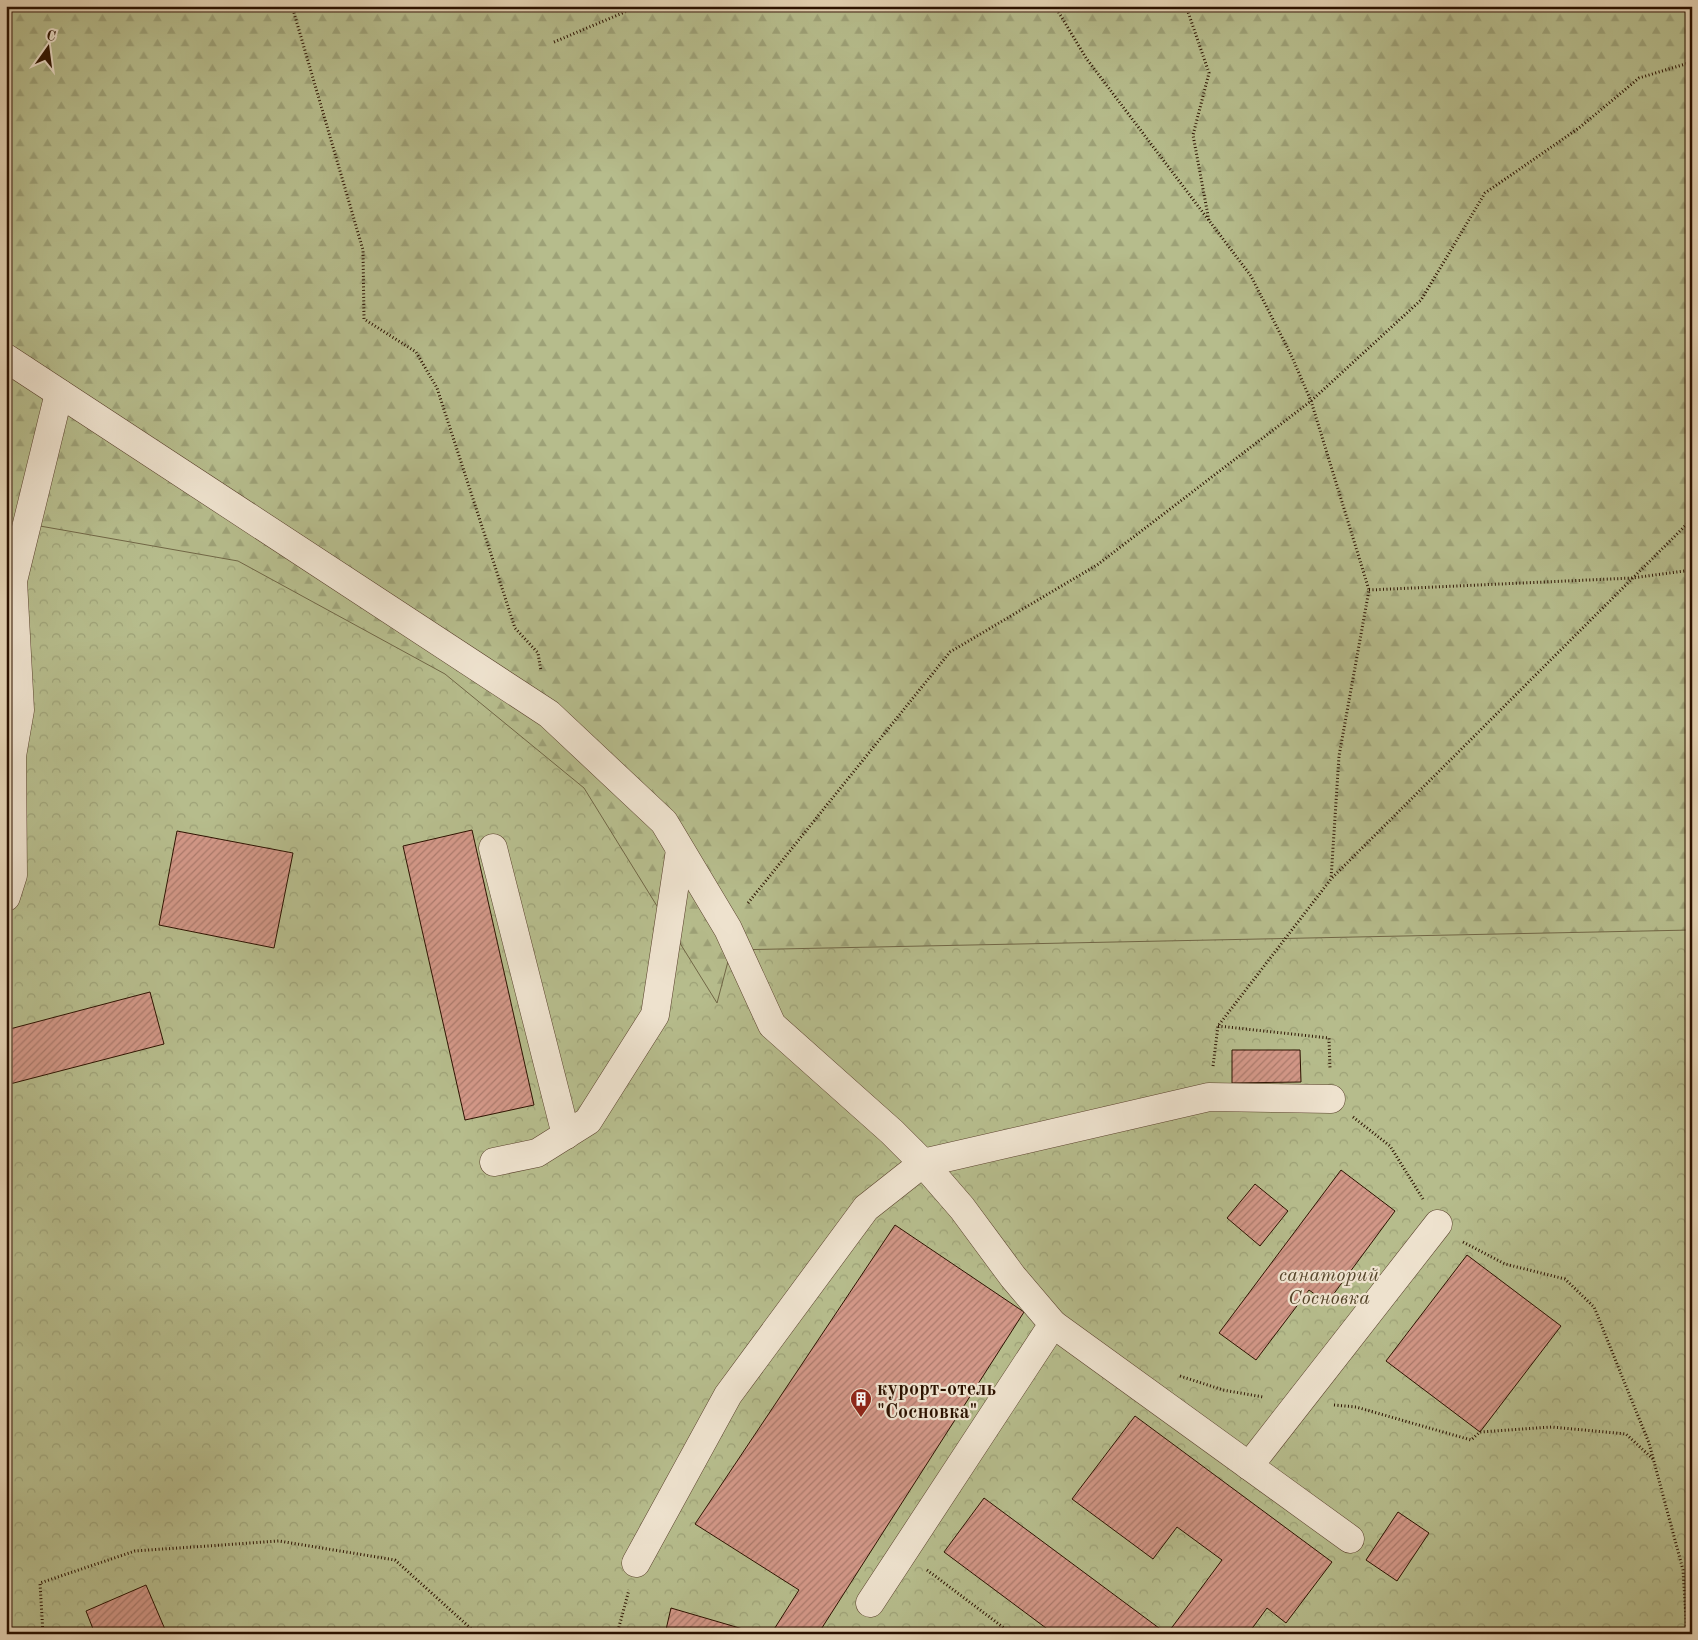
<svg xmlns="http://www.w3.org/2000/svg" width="1698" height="1640" font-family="'Old Standard TT',serif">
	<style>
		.forest { fill: url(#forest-firs); stroke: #716746 }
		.park { fill: url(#park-crowns); stroke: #716746 }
		.building { fill: url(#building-hatch); stroke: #2c1200 }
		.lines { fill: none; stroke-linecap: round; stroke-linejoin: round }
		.minor-casing { stroke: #5a422d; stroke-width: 29 }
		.path { stroke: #2c1200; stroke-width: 3; stroke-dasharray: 1 2.5; stroke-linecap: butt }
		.minor { stroke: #eee2ce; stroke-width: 28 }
		.labels { text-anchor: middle; stroke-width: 4.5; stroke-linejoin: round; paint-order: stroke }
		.park-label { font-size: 20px; font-style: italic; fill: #55452a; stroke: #eee2ce }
		.poi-label { font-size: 20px; font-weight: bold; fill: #2c1200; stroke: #eee2ce; text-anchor: start }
	</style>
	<defs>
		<pattern id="forest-firs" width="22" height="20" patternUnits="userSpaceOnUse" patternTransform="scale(1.25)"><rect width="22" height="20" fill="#b6bc8c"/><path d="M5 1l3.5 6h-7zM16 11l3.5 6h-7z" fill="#9da177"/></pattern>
		<pattern id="park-crowns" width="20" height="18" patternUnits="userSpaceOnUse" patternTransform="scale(1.25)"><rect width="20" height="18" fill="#b6bc8c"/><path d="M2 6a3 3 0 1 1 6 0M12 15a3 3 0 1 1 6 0" fill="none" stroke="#9da177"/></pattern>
		<pattern id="building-hatch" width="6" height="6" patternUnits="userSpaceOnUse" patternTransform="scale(1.25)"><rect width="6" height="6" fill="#d29787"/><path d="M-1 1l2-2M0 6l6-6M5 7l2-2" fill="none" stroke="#ab7a6c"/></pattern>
	</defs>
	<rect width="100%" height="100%" fill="#e5d3b4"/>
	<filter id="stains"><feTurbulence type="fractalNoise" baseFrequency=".004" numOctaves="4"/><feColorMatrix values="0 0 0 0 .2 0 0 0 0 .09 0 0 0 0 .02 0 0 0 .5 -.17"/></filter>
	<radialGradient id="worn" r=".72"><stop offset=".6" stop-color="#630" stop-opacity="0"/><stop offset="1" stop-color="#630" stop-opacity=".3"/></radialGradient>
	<!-- forest -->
	<rect class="forest" x="6" y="6" width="1686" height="1628"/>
	<!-- park -->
	<path class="park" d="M 6,520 L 238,561 L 445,674 L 584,788 L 717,1003 L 731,950 L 1692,930 L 1692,1634 L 6,1634 Z"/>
	<!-- building -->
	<g class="building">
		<path d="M 472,830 L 534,1105 L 465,1120 L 403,846 Z"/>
		<path d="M 177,831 L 293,853 L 274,948 L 159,925 Z"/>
		<path d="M 150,992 L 164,1044 L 6,1085 L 6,1030 Z"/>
		<path d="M 1232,1050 L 1300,1050 L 1301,1082 L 1232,1083 Z"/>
		<path d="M 1341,1170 L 1395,1211 L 1327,1303 L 1309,1290 L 1256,1360 L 1219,1333 Z"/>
		<path d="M 1255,1184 L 1288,1211 L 1260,1246 L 1227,1218 Z"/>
		<path d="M 895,1225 L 1024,1312 L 818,1634 L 771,1634 L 799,1590 L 695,1524 Z"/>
		<path d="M 1467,1255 L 1561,1326 L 1480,1432 L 1386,1361 Z"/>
		<path d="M 1135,1416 L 1332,1562 L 1286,1623 L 1267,1608 L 1248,1634 L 1167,1634 L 1222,1560 L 1177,1527 L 1153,1559 L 1072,1499 Z"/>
		<path d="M 984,1498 L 1167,1634 L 1054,1634 L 944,1552 Z"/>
		<path d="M 1398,1512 L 1429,1533 L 1397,1581 L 1366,1560 Z"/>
		<path d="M 146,1585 L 167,1634 L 95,1634 L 86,1611 Z"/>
		<path d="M 671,1608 L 760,1634 L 665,1634 Z"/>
	</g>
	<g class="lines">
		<!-- minor casing -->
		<g class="minor-casing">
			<g id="minor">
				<path d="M 6,358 L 549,714 L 664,822 L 728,929 L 772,1025 L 892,1132 L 923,1163 L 962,1208 L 1013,1277 L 1053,1324 L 870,1603"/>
				<path d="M 493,848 L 566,1135"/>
				<path d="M 6,897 L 13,875 L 12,756 L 20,710 L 13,581 L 59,393"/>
				<path d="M 494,1162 L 537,1153 L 588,1121 L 655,1015 L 680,850"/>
				<path d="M 1053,1324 L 1350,1539"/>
				<path d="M 1249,1466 L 1438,1224"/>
				<path d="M 636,1563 L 728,1395 L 866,1208 L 923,1163 L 1209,1097 L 1331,1099"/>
			</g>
		</g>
		<!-- path -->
		<g class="path">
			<path d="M 292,6 L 363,250 L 364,319 L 416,352 L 437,388 L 515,628 L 538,653 L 541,671"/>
			<path d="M 1055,6 L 1086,58 L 1251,276 L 1292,357 L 1311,401 L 1369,590 L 1339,756 L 1331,879"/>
			<path d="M 1186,6 L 1209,73 L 1193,135 L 1209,221"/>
			<path d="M 554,42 L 639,6"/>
			<path d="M 1369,590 L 1632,578 L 1692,570"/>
			<path d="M 748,903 L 950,652 L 1097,565 L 1311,401 L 1421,300 L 1485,193 L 1579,128 L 1639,78 L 1692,62"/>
			<path d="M 1218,1026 L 1329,1038 L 1330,1069"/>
			<path d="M 1213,1066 L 1218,1026 L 1331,879 L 1692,519"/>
			<path d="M 1353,1117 L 1390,1146 L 1423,1199"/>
			<path d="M 1463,1242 L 1505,1264 L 1565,1279 L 1594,1307 L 1649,1443 L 1683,1570 L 1687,1634"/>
			<path d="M 1180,1376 L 1223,1390 L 1263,1397"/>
			<path d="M 1334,1405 L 1356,1407 L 1471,1440 L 1480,1432 L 1552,1427 L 1626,1434 L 1654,1460"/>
			<path d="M 927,1570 L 1012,1634"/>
			<path d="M 1685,1607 L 1692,1617"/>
			<path d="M 43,1634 L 40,1583 L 135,1551 L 279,1541 L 395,1560 L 477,1634"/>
			<path d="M 617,1634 L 629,1590"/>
		</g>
		<!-- minor -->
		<use href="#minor" class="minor"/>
	</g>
	<!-- icons -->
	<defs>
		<g id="building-pin" transform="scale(1.125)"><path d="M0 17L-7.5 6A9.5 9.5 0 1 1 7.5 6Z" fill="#8f2418" stroke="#eee2ce"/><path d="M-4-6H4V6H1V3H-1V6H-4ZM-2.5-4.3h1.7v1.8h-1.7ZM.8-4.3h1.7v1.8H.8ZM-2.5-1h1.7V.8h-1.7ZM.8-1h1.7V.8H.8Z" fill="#fff"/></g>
	</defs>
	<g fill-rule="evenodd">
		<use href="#building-pin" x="861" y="1399"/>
	</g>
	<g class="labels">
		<!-- park labels -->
		<g class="park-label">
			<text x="1329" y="1281">санаторий<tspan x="1329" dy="23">Сосновка</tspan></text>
		</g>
		<!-- poi labels -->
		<g class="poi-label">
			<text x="877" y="1395">курорт-отель<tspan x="877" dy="23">"Сосновка"</tspan></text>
		</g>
	</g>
	<!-- margin -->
	<rect width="1698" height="1640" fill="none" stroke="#e5d3b4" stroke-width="25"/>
	<rect x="8" y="8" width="1683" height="1625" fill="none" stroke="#2c1200" stroke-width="2.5"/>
	<rect x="12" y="12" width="1673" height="1615" fill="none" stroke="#2c1200"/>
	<!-- north arrow -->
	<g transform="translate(48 48) rotate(14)" stroke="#eee2ce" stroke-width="4" paint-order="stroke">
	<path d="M0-4L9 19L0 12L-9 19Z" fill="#2c1200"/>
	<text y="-8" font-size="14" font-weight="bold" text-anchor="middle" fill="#2c1200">С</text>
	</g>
	<rect width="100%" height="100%" filter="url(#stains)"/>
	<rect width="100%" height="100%" fill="url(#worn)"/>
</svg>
